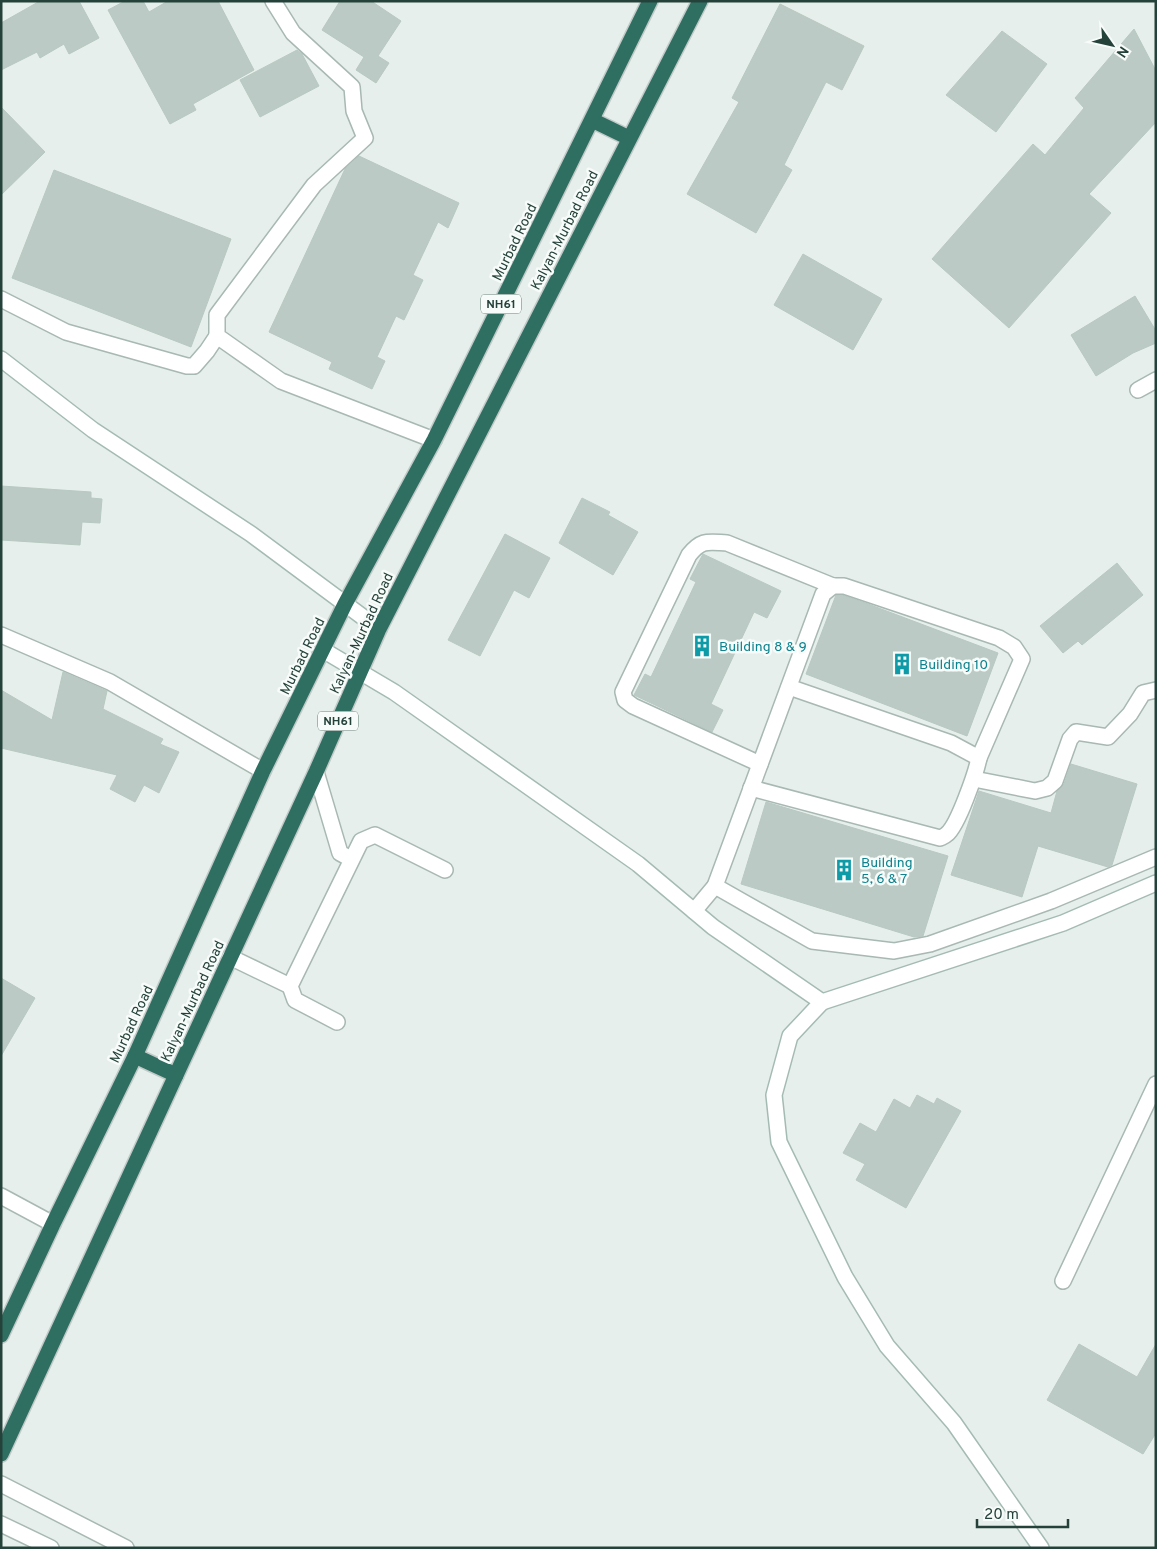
<svg xmlns="http://www.w3.org/2000/svg" width="1157" height="1549" font-family="Overpass,sans-serif">
	<style>
		.building { fill: #bbcac4; stroke: #b8c9c2 }
		.lines { fill: none; stroke-linecap: round; stroke-linejoin: round }
		.lane-casing { stroke: #a8b8b2; stroke-width: 18 }
		.street-casing { stroke: #a8b8b2; stroke-width: 18 }
		.secondary-casing { stroke: #a4bbb3; stroke-width: 18 }
		.highway-casing { stroke: #c2cac8; stroke-width: 18 }
		.lane { stroke: #fff; stroke-width: 15 }
		.street { stroke: #fff; stroke-width: 15 }
		.secondary { stroke: #fff; stroke-width: 15 }
		.highway { stroke: #2f6f62; stroke-width: 15 }
		.labels { text-anchor: middle; stroke-width: 5; stroke-linejoin: round; paint-order: stroke }
		.shield { fill: #f7fbf9; stroke: #637a73; stroke-width: 1 }
		.shield-label { font-size: 12px; font-weight: bold; fill: #24423a }
		.street-label { font-size: 14px; fill: #24423a; stroke: #f7fbf9 }
		.culture-label { font-size: 14px; fill: #0d838f; stroke: #f7fbf9; text-anchor: start }
	</style>
	<rect width="100%" height="100%" fill="#e6efeb"/>
	<!-- building -->
	<g class="building">
		<path d="M 40,1 L 79,1 L 99,38 L 69,54 L 64,44 L 40,58 L 37,52 L 1,70 L 1,23 Z"/>
		<path d="M 125,1 L 143,1 L 149,12 L 168,1 L 218,1 L 254,70 L 193,104 L 196,110 L 170,124 L 108,10 Z"/>
		<path d="M 340,1 L 371,1 L 401,21 L 378,56 L 389,63 L 376,83 L 356,70 L 364,57 L 322,30 Z"/>
		<path d="M 780,4 L 864,46 L 842,90 L 826,82 L 784,165 L 792,170 L 756,233 L 687,194 L 739,102 L 732,98 Z"/>
		<path d="M 1134,29 L 1156,71 L 1156,122 L 1089,194 L 1111,213 L 1009,328 L 932,259 L 1033,144 L 1045,155 L 1084,108 L 1075,98 Z"/>
		<path d="M 1002,31 L 1047,64 L 996,132 L 946,95 Z"/>
		<path d="M 297,50 L 302,54 L 319,86 L 260,117 L 240,80 Z"/>
		<path d="M 1,107 L 45,152 L 1,195 Z"/>
		<path d="M 359,156 L 459,203 L 448,228 L 438,222 L 413,275 L 423,280 L 404,320 L 396,316 L 377,357 L 385,361 L 372,389 L 329,369 L 332,362 L 269,332 L 345,169 Z"/>
		<path d="M 54,170 L 231,239 L 191,347 L 12,278 Z"/>
		<path d="M 803,254 L 882,299 L 853,350 L 774,305 Z"/>
		<path d="M 1135,296 L 1156,331 L 1156,343 L 1133,353 L 1096,376 L 1071,335 Z"/>
		<path d="M 1,486 L 91,492 L 91,498 L 102,499 L 100,523 L 82,522 L 80,545 L 1,540 Z"/>
		<path d="M 582,498 L 610,512 L 608,515 L 638,532 L 613,575 L 559,543 Z"/>
		<path d="M 505,534 L 550,558 L 529,598 L 514,590 L 480,656 L 448,640 Z"/>
		<path d="M 703,554 L 781,591 L 767,618 L 754,612 L 711,704 L 723,710 L 712,732 L 634,695 L 645,674 L 651,677 L 696,582 L 690,579 Z"/>
		<path d="M 1117,563 L 1143,595 L 1082,645 L 1078,641 L 1063,653 L 1040,626 Z"/>
		<path d="M 836,595 L 842,595 L 868,604 L 998,653 L 967,736 L 806,674 Z"/>
		<path d="M 63,672 L 107,691 L 103,709 L 163,739 L 160,744 L 179,752 L 159,793 L 144,785 L 135,802 L 110,789 L 117,775 L 1,748 L 1,690 L 52,720 Z"/>
		<path d="M 1071,764 L 1137,784 L 1112,865 L 1108,867 L 1038,846 L 1022,897 L 951,875 L 979,791 L 1051,813 L 1057,791 L 1064,784 Z"/>
		<path d="M 766,802 L 948,856 L 923,936 L 914,937 L 741,884 Z"/>
		<path d="M 1,978 L 35,998 L 1,1056 Z"/>
		<path d="M 917,1095 L 934,1104 L 937,1098 L 961,1111 L 906,1208 L 856,1180 L 865,1164 L 843,1153 L 860,1123 L 876,1132 L 894,1099 L 910,1108 Z"/>
		<path d="M 1079,1344 L 1137,1377 L 1156,1344 L 1156,1433 L 1143,1454 L 1047,1400 Z"/>
	</g>
	<g class="lines">
		<!-- lane casing -->
		<g class="lane-casing">
			<g id="lane">
				<path d="M 316,772 L 340,853 L 351,859"/>
				<path d="M 230,957 L 290,986"/>
				<path d="M 337,1022 L 295,1000 L 290,986 L 361,841 L 375,835 L 445,870"/>
			</g>
		</g>
		<!-- street casing -->
		<g class="street-casing">
			<g id="street">
				<path d="M 273,1 L 293,33 L 352,87 L 354,111 L 365,138 L 314,185 L 217,315 L 217,336 L 281,381 L 434,440"/>
				<path d="M 1,299 L 66,332 L 187,366 L 194,366 L 207,351 L 217,336"/>
				<path d="M 1138,390 L 1156,380"/>
				<path d="M 1,635 L 110,682 L 263,771"/>
				<path d="M 760,764 L 633,706 L 625,700 L 623,692 L 689,555 C 702,539 708,542 727,543 L 833,586"/>
				<path d="M 974,779 L 1035,791 L 1047,788 L 1055,781 L 1070,739 L 1076,732 L 1108,737 L 1130,714 L 1143,693 L 1156,690"/>
				<path d="M 751,788 L 940,838 C 942,837 945,836 947,834 C 958,825 976,773 979,758 L 951,743 L 789,687"/>
				<path d="M 715,886 L 812,941 L 894,951 L 930,944 L 1051,901 L 1156,857"/>
				<path d="M 694,911 L 715,886 L 823,594 L 833,586 L 844,586 L 999,638 L 1014,647 L 1022,659 L 979,758"/>
				<path d="M 1,1196 L 53,1224"/>
				<path d="M 1063,1281 L 1156,1084"/>
				<path d="M 1,1484 L 126,1548"/>
				<path d="M 1,1524 L 51,1548"/>
			</g>
		</g>
		<!-- secondary casing -->
		<g class="secondary-casing">
			<g id="secondary">
				<path d="M 1,359 L 93,430 L 251,534 L 379,629"/>
				<path d="M 323,650 L 394,692 L 638,864 L 713,927 L 822,1002 L 1063,923 L 1156,883"/>
				<path d="M 822,1002 L 790,1036 L 774,1095 L 779,1142 L 845,1277 L 887,1346 L 954,1423 L 1041,1548"/>
			</g>
		</g>
		<!-- highway casing -->
		<g class="highway-casing">
			<g id="highway">
				<path d="M 592,120 L 629,138"/>
				<path d="M 135,1056 L 176,1075"/>
				<path d="M 1,1335 L 53,1224 L 135,1056 L 263,771 L 345,604 L 434,440 L 650,1"/>
				<path d="M 1,1454 L 316,772 L 379,629 L 700,1"/>
			</g>
		</g>
		<!-- lane -->
		<use href="#lane" class="lane"/>
		<!-- street -->
		<use href="#street" class="street"/>
		<!-- secondary -->
		<use href="#secondary" class="secondary"/>
		<!-- highway -->
		<use href="#highway" class="highway"/>
	</g>
	<!-- icons -->
	<defs>
		<g id="building-bare" transform="scale(1.725)"><path d="M-4-6H4V6H1V3H-1V6H-4ZM-2.5-4.3h1.7v1.8h-1.7ZM.8-4.3h1.7v1.8H.8ZM-2.5-1h1.7V.8h-1.7ZM.8-1h1.7V.8H.8Z" fill="#0f9aa8" stroke="#f7fbf9" stroke-width="2.5" paint-order="stroke"/></g>
	</defs>
	<g fill-rule="evenodd">
		<use href="#building-bare" x="702" y="646"/>
		<use href="#building-bare" x="902" y="664"/>
		<use href="#building-bare" x="844" y="870"/>
	</g>
	<g class="labels">
		<!-- shield labels -->
		<g class="shield">
			<rect x="481" y="294.5" width="40" height="19" rx="4"/>
			<rect x="318" y="711.5" width="40" height="19" rx="4"/>
		</g>
		<g class="shield-label">
			<text x="501" y="308">NH61</text>
			<text x="338" y="725">NH61</text>
		</g>
		<!-- street labels -->
		<g class="street-label">
			<text transform="translate(564 230) rotate(-63)" y="5">Kalyan-Murbad Road</text>
			<text transform="translate(514 242) rotate(-64)" y="5">Murbad Road</text>
			<text transform="translate(361 633) rotate(-65)" y="5">Kalyan-Murbad Road</text>
			<text transform="translate(302 656) rotate(-64)" y="5">Murbad Road</text>
			<text transform="translate(192 1001) rotate(-65)" y="5">Kalyan-Murbad Road</text>
			<text transform="translate(131 1024) rotate(-65)" y="5">Murbad Road</text>
		</g>
		<!-- culture labels -->
		<g class="culture-label">
			<text x="719" y="651">Building 8 &amp; 9</text>
			<text x="919" y="669">Building 10</text>
			<text x="861" y="867">Building<tspan x="861" dy="16">5, 6 &amp; 7</tspan></text>
		</g>
	</g>
	<!-- border -->
	<rect width="1157" height="1549" fill="none" stroke="#24423a" stroke-width="5"/>
	<!-- north arrow -->
	<g transform="translate(1112 45) rotate(124)" stroke="#f7fbf9" stroke-width="4" paint-order="stroke">
	<path d="M0-4L9 19L0 12L-9 19Z" fill="#24423a"/>
	<text y="-8" font-size="14" font-weight="bold" text-anchor="middle" fill="#24423a">N</text>
	</g>
	<!-- scale -->
	<path d="M977 1519v8h91v-8" fill="none" stroke="#24423a" stroke-width="2.5"/>
	<text x="984" y="1519" font-size="15" fill="#24423a" stroke="#f7fbf9" stroke-width="4" paint-order="stroke">20 m</text>
</svg>
